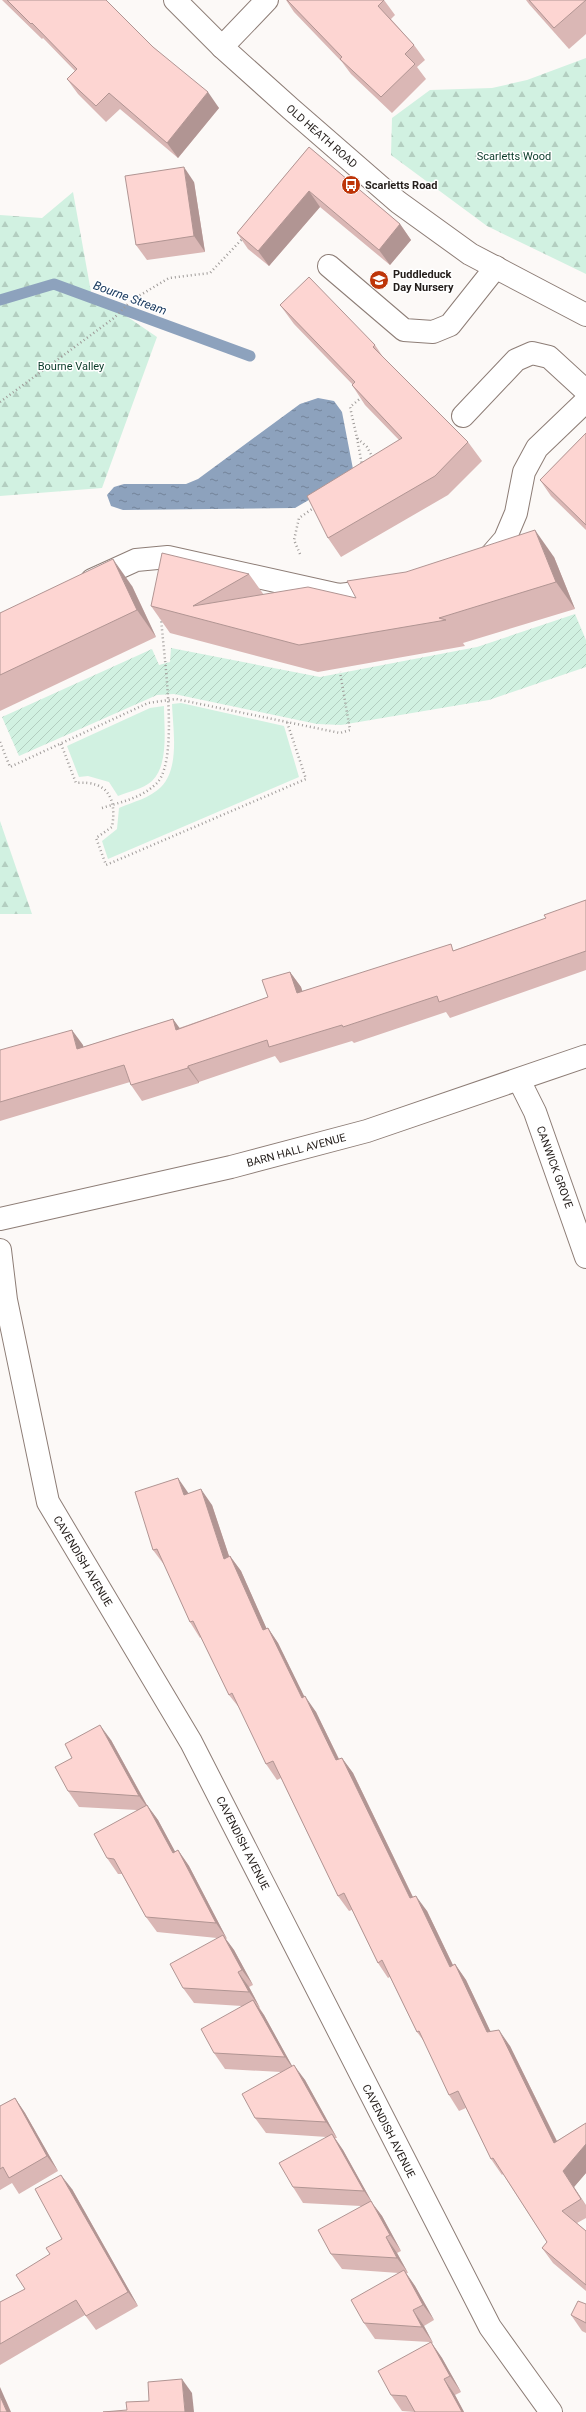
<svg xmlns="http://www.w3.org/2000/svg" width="586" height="2412" font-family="Roboto,sans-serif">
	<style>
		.grass { fill: #d1f1e1 }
		.forest { fill: url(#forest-firs) }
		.garden { fill: url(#garden-furrows) }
		.water { fill: url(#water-ripples) }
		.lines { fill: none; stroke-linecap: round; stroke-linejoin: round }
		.stream { stroke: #8da2bd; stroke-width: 11 }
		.minor-casing { stroke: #8d7d76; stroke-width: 24 }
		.path { stroke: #9f9b99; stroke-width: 2.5; stroke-dasharray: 1 3; stroke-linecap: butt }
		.minor { stroke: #fff; stroke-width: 22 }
		.wall { fill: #dab7b5 }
		.shaded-wall { fill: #b19593 }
		.building { fill: #fdd5d2; stroke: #b19593 }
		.labels { text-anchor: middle; stroke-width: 3; stroke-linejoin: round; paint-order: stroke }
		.street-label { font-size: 11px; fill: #231d1a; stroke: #fff }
		.park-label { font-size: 11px; fill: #0a3b29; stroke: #fff }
		.poi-label { font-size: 11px; font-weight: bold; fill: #231d1a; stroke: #fff; text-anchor: start }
		.water-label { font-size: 12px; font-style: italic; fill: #1b3b60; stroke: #fff }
	</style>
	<defs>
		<pattern id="forest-firs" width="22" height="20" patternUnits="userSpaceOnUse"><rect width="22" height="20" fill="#d1f1e1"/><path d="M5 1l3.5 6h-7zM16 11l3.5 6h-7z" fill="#b3cec0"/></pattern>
		<pattern id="garden-furrows" width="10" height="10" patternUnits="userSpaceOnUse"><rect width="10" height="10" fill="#d1f1e1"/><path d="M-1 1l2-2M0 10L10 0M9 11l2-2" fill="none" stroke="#b3cec0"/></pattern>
		<pattern id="water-ripples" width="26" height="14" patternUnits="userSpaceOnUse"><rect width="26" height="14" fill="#8da2bd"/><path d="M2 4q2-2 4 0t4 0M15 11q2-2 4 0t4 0" fill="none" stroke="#738399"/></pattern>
	</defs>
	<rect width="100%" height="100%" fill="#fcf9f7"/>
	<!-- grass -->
	<g class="grass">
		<path d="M 181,703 L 284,726 L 299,777 L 108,859 L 102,841 L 117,829 L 119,808 C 133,802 150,798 161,787 C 180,768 173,729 172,704 Z"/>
		<path d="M 164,706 C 164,728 169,765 152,781 C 143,789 128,792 118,796 L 109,782 L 88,776 L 79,777 L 67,746 L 150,708 Z"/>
	</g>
	<!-- forest -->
	<g class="forest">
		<path d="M 586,58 L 586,274 L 487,226 L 391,155 L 392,118 L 430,90 L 492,88 L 527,80 Z"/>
		<path d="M 73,192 L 91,292 L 157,337 L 102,488 L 0,496 L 0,215 L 42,218 Z"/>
		<path d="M 0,821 L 32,914 L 0,914 Z"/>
	</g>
	<!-- garden -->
	<path class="garden" d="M 575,614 L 586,640 L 586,667 L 489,700 L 341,725 L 317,724 L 174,694 L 157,695 L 19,756 L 2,717 L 152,649 L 159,665 L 170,662 L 171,648 L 320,677 L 477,647 Z"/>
	<!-- water -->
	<path class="water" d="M 318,398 L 334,401 L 342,412 L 353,469 L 350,476 L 295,508 L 123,510 L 111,506 L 107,495 L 114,487 L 124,484 L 186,484 L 198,479 L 300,404 Z"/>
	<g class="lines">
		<!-- stream -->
		<path class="stream" d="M 0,300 L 54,284 L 250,356"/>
		<!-- minor casing -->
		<g class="minor-casing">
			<g id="minor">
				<path d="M 175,0 L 222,47 L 291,109 L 398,202 L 470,254 L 586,315"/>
				<path d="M 222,47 L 267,0"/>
				<path d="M 329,266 L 404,330 L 433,332 L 450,325 L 496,267"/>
				<path d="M 463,416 L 516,360 L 532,353 L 549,357 L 586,391"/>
				<path d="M 485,562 L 505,539 L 516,513 L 524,472 L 537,448 L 586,401"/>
				<path d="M 92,580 L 136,560 L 168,557 L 339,595 L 383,590"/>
				<path d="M 519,1080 L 535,1112 L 586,1257"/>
				<path d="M 0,1219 L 231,1167 L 367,1131 L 586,1056"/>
				<path d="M 0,1250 L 6,1300 L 48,1502 L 191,1742 L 490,2327 L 551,2412"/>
			</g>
		</g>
		<!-- path -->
		<g class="path">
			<path d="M 362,397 L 350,407 L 357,438 L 367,447 L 373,458"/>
			<path d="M 0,402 L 114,318 L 132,300 L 169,278 L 210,273 L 244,237"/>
			<path d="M 357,438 L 362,465"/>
			<path d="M 300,554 L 294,540 L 299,518 L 315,507"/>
			<path d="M 0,742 L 10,767 L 148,703 L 176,699 L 340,733 L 350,730 L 340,672"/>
			<path d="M 61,744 L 76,783 C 108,780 117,799 112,827 L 96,838 L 106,865 L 306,779 L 287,722"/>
			<path d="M 102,808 C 121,802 142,798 157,783 C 180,758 163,652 161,617"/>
		</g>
		<!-- minor -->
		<use href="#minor" class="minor"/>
	</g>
	<!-- wall -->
	<g class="wall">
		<path d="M 2,0 L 106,0 L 153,47 L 219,108 L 178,158 L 120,109 L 106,122 L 78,94 L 67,79 L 75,71 L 43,38 L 42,39 Z"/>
		<path d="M 286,0 L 384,0 L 395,15 L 391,19 L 414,45 L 425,60 L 417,67 L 426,79 L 392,113 L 351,74 L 342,62 L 294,12 Z"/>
		<path d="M 526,0 L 586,0 L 586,34 L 569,49 L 529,4 Z"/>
		<path d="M 309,147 L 400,224 L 411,240 L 390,265 L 320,207 L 269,266 L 248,249 L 237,233 Z"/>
		<path d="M 194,182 L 205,252 L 147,260 L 136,245 Z"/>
		<path d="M 280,305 L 375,345 L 383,357 L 468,442 L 482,461 L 448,495 L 341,557 L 328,538 L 399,440 L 365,405 L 352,385 L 353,385 L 294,324 Z"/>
		<path d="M 586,433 L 586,530 L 551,496 L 540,480 Z"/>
		<path d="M 554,557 L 575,609 L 463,643 L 465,646 L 318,672 L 170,633 L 151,606 L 249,574 L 264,595 L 356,598 Z"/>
		<path d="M 132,586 L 156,637 L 0,711 L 0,613 Z"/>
		<path d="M 586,900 L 586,970 L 450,1018 L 446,1012 L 354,1043 L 352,1041 L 280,1063 L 275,1056 L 199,1082 L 199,1083 L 142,1101 L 131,1085 L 130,1082 L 0,1121 L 0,1050 L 83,1045 L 83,1047 L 173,1019 L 179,1028 L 268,997 L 290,972 L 301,987 L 302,991 L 455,950 L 546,918 Z"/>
		<path d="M 189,1493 L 212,1505 L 229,1556 L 230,1556 L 241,1571 L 266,1628 L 268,1628 L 278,1643 L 304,1697 L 316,1712 L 339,1759 L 342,1758 L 353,1773 L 413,1897 L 427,1911 L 453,1965 L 455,1964 L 466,1980 L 490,2031 L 510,2046 L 557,2141 L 586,2123 L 586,2173 L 574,2187 L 586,2205 L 586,2218 L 577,2223 L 586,2231 L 586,2291 L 553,2263 L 542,2248 L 547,2242 L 503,2174 L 502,2175 L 491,2159 L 466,2108 L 459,2111 L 449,2095 L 426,2044 L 417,2032 L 390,1977 L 388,1978 L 378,1963 L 352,1910 L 349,1911 L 338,1896 L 281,1778 L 277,1780 L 266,1764 L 241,1710 L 229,1695 L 201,1637 L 200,1638 L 190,1622 L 165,1566 L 153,1550 Z"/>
		<path d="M 111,1740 L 147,1805 L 158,1820 L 175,1852 L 178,1850 L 189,1866 L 227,1939 L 225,1938 L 234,1950 L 253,1985 L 249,1987 L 260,2008 L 259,2007 L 264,2015 L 292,2066 L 305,2080 L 337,2138 L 335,2138 L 343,2150 L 373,2204 L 382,2216 L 401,2251 L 397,2253 L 408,2273 L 406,2273 L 415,2286 L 434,2320 L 424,2326 L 433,2343 L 431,2342 L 442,2358 L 461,2392 L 455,2395 L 464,2412 L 415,2412 L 402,2411 L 391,2395 L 430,2342 L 375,2339 L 364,2323 L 399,2273 L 342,2269 L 331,2254 L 361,2206 L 303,2203 L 293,2187 L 327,2137 L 266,2133 L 255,2118 L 281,2072 L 225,2069 L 214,2053 L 242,2006 L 194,2003 L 183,1988 L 217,1938 L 157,1932 L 146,1917 L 122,1874 L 118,1874 L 107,1858 L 137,1810 L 79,1807 L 68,1791 Z"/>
		<path d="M 15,2098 L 25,2113 L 58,2171 L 19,2194 L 12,2183 L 0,2190 L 0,2106 Z"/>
		<path d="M 72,2189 L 138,2306 L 96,2330 L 85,2315 L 0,2365 L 0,2302 L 25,2289 L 50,2254 L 62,2239 Z"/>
		<path d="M 586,2304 L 586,2333 L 582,2331 L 571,2315 Z"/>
	</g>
	<!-- shaded-wall -->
	<g class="shaded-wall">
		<path d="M 208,92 L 219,108 L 178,158 L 167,143 Z"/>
		<path d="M 184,167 L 194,182 L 205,252 L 194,236 Z"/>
		<path d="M 309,191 L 320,207 L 269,266 L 258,251 Z"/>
		<path d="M 400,224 L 411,240 L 390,265 L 379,250 Z"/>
		<path d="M 535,530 L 554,557 L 575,609 L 556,582 Z"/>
		<path d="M 113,559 L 132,586 L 156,637 L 137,610 Z"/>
		<path d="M 290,972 L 301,987 L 308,1008 L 297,993 Z"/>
		<path d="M 173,1019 L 184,1034 L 176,1030 Z"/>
		<path d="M 72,1030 L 83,1045 L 88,1065 L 77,1049 Z"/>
		<path d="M 188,1066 L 199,1082 L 199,1083 L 188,1068 Z"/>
		<path d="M 178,1478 L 189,1494 L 184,1495 Z"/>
		<path d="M 201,1489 L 212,1505 L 235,1574 L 224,1559 Z"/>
		<path d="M 230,1556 L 241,1571 L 274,1645 L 263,1630 Z"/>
		<path d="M 268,1628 L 278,1643 L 313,1714 L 302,1698 Z"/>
		<path d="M 305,1696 L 316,1712 L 347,1776 L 336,1760 Z"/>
		<path d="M 100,1725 L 111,1740 L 150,1811 L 139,1796 Z"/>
		<path d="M 342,1758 L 353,1773 L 421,1914 L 410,1898 Z"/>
		<path d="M 147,1805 L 158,1820 L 184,1868 L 173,1853 Z"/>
		<path d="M 178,1850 L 189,1866 L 227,1939 L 216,1923 Z"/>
		<path d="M 416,1896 L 427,1911 L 461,1982 L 450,1967 Z"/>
		<path d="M 223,1935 L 234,1950 L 253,1985 L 242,1970 Z"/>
		<path d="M 455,1964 L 466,1980 L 498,2047 L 487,2032 Z"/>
		<path d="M 238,1972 L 249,1987 L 260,2008 L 249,1992 Z"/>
		<path d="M 253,2000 L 264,2015 L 296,2073 L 285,2057 Z"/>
		<path d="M 499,2030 L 510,2046 L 565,2158 L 554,2143 Z"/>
		<path d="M 294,2065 L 305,2080 L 337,2138 L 326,2122 Z"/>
		<path d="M 15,2098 L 25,2113 L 58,2171 L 47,2156 Z"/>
		<path d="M 332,2134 L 343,2150 L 373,2204 L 382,2216 L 401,2251 L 390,2235 L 373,2204 L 364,2191 Z"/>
		<path d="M 586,2144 L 586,2173 L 574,2187 L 586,2206 L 563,2171 Z"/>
		<path d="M 61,2175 L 72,2189 L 138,2306 L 128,2292 Z"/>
		<path d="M 386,2237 L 397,2253 L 408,2273 L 397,2258 Z"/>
		<path d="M 404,2270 L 415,2286 L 434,2320 L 423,2305 Z"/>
		<path d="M 413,2310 L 424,2326 L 433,2343 L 422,2327 Z"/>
		<path d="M 431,2342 L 442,2358 L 461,2392 L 450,2376 Z"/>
		<path d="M 182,2379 L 192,2393 L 194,2412 L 185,2412 Z"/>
		<path d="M 444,2379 L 455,2395 L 464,2412 L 462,2412 Z"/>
		<path d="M 0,2387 L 11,2412 L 7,2412 L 0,2396 Z"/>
	</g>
	<!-- building -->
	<g class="building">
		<path d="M 7,0 L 106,0 L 153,47 L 208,92 L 167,143 L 109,93 L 96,106 L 67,79 L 77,69 L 32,23 L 31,24 Z"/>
		<path d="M 287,0 L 384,0 L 378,6 L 414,45 L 405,54 L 415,64 L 381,97 L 340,59 L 342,57 Z"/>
		<path d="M 529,0 L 586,0 L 554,28 Z"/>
		<path d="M 309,147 L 400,224 L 379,250 L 309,191 L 258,251 L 237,233 Z"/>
		<path d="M 184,167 L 194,236 L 136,245 L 125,176 Z"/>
		<path d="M 309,277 L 375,345 L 373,347 L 468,442 L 435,476 L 328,538 L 307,496 L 402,438 L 352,385 L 355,382 L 280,305 Z"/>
		<path d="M 586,433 L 586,525 L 540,480 Z"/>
		<path d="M 535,530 L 556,582 L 439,618 L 446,620 L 299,645 L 151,606 L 162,553 L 249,574 L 193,606 L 308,587 L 356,598 L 347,581 L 406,572 Z"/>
		<path d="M 113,559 L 137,610 L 0,675 L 0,613 Z"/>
		<path d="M 586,900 L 586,951 L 439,1002 L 437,996 L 343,1027 L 342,1025 L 269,1047 L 267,1040 L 188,1066 L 188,1068 L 131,1085 L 124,1065 L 0,1102 L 0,1050 L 72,1030 L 77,1049 L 173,1019 L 176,1030 L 268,997 L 262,980 L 290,972 L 297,993 L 451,944 L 453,951 L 546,918 L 544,915 Z"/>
		<path d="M 178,1478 L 184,1495 L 201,1489 L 224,1559 L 230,1556 L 263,1630 L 268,1628 L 302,1698 L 305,1696 L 336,1760 L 342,1758 L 410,1898 L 416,1896 L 450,1967 L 455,1964 L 487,2032 L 499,2030 L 554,2143 L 586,2123 L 586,2144 L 563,2171 L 581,2199 L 562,2211 L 586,2231 L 586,2285 L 542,2248 L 547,2242 L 493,2158 L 491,2159 L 458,2091 L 449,2095 L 419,2031 L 417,2032 L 382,1960 L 378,1963 L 344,1893 L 338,1896 L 273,1761 L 266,1764 L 232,1693 L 229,1695 L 193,1621 L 190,1622 L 157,1549 L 153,1550 L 135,1492 Z"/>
		<path d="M 100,1725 L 139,1796 L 68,1791 L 55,1767 L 72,1758 L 65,1744 Z"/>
		<path d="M 147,1805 L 173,1853 L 178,1850 L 216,1923 L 146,1917 L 114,1859 L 107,1858 L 94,1834 Z"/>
		<path d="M 223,1935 L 242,1970 L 238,1972 L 249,1992 L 183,1988 L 170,1964 Z"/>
		<path d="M 253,2000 L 285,2057 L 214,2053 L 201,2029 Z"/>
		<path d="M 294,2065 L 326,2122 L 255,2118 L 242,2094 Z"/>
		<path d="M 15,2098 L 47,2156 L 9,2178 L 3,2167 L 0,2169 L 0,2106 Z"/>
		<path d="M 332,2134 L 364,2191 L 293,2187 L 279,2163 Z"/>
		<path d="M 61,2175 L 128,2292 L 86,2316 L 76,2300 L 0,2344 L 0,2302 L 25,2289 L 16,2275 L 50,2254 L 46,2248 L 62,2239 L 35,2189 Z"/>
		<path d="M 371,2201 L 390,2235 L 386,2237 L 397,2258 L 331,2254 L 318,2230 Z"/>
		<path d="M 404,2270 L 423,2305 L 413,2310 L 422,2327 L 364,2323 L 351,2300 Z"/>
		<path d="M 578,2301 L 586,2304 L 586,2323 L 571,2315 Z"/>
		<path d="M 431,2342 L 450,2376 L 444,2379 L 462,2412 L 415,2412 L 406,2396 L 391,2395 L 378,2371 Z"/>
		<path d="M 182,2379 L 185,2412 L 103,2412 L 127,2410 L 126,2402 L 149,2401 L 148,2382 Z"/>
		<path d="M 0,2396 L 7,2412 L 0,2412 Z"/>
	</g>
	<!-- icons -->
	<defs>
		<g id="bus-disc" transform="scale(1)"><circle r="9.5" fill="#be3509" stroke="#fff"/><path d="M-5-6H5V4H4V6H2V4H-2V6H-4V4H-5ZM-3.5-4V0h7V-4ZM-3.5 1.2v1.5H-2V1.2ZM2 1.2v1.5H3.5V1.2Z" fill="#fff"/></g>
		<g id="school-disc" transform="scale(1)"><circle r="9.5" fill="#be3509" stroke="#fff"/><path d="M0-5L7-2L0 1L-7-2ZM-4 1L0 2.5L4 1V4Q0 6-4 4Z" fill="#fff"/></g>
	</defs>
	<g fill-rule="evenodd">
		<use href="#bus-disc" x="351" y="185"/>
		<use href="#school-disc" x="379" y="280"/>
	</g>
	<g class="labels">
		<!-- street labels -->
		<g class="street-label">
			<text transform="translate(322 136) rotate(41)" y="4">OLD HEATH ROAD</text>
			<text transform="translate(296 1150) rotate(-15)" y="4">BARN HALL AVENUE</text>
			<text transform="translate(555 1167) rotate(70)" y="4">CANWICK GROVE</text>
			<text transform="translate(83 1561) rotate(59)" y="4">CAVENDISH AVENUE</text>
			<text transform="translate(243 1843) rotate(63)" y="4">CAVENDISH AVENUE</text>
			<text transform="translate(389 2131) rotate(63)" y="4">CAVENDISH AVENUE</text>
		</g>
		<!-- park labels -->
		<g class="park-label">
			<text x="514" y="160">Scarletts Wood</text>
			<text x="71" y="370">Bourne Valley</text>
		</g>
		<!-- poi labels -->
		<g class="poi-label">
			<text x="365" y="189">Scarletts Road</text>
			<text x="393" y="278">Puddleduck<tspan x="393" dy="13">Day Nursery</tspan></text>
		</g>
		<!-- water labels -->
		<g class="water-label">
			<text transform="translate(130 298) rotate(20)" y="4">Bourne Stream</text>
		</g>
	</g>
</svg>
